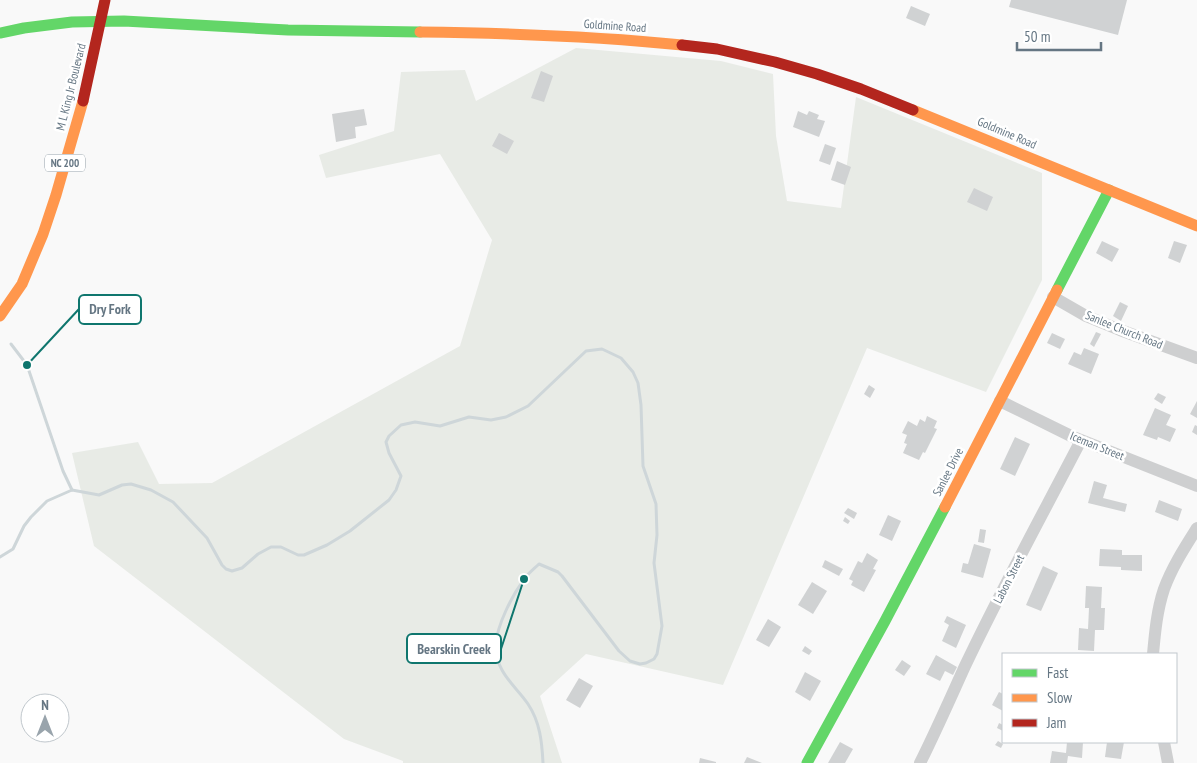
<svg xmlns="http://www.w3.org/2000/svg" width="1197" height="763" font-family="'PT Sans Narrow',sans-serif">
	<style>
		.green { fill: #e8ebe6 }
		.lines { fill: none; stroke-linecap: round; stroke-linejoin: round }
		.stream { stroke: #ced6d9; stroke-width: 3 }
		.building { fill: #d0d2d3 }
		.street { stroke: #cecfd0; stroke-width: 12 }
		.fast { stroke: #63d668; stroke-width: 11 }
		.slow { stroke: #ff974d; stroke-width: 11 }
		.jam { stroke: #b3261e; stroke-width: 11 }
		.labels { text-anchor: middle; stroke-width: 5; stroke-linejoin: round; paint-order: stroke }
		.shield { fill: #fff; stroke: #939fa8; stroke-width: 1 }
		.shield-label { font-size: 11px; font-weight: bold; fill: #657683 }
		.street-label { font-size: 12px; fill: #657683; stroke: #fff }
		.leader { fill: none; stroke: #0f766e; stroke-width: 2 }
		.callout-dot { fill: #0f766e; stroke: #fff; stroke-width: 2 }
		.callout { fill: #fff; stroke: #0f766e; stroke-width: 2 }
		.callout-label { font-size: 14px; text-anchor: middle; font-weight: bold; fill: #657683 }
	</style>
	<rect width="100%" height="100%" fill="#f9f9f9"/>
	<!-- green -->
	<path class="green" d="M 576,48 L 721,61 L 773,74 L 776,136 L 787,201 L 841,208 L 856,97 L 1042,173 L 1042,280 L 986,392 L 867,348 L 723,685 L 586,654 L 540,696 L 562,763 L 403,763 L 403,761 L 344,739 L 94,546 L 72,453 L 138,442 L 159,484 L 212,483 L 460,346 L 492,240 L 440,154 L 326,178 L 319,155 L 394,131 L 401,72 L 465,70 L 476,101 Z"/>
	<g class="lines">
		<!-- stream -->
		<g class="stream">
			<path d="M 11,344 L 27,365 L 63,471 L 72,490"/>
			<path d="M 0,557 L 13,549 L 24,526 L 31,517 L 47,501 L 72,490 L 99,495 L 122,485 L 131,484 L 151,490 L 173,502 L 207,538 L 222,565 L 226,569 L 232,571 L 242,568 L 258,554 L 271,547 L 281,547 L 298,555 L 304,555 L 327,545 L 350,531 L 389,500 L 396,490 L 401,476 L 389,453 L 386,442 L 389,436 L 401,425 L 415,422 L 440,426 L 469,417 L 491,420 L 506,417 L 528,406 L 586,351 L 602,349 L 621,358 L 633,372 L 638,383 L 641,405 L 643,466 L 656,504 L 657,535 L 654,563 L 662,626 L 657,654 L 654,659 L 646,663 L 640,664 L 630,661 L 619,651 L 562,576 L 558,572 L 539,564 C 534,569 527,574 523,581 C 512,596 497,625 496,644 C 495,652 498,663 502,670 C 509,683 520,692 528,704 C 540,722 542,742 543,763"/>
		</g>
	</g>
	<!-- building -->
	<g class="building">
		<path d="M 1011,0 L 1127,0 L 1118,35 L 1009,7 Z"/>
		<path d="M 911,6 L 930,14 L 925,26 L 906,18 Z"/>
		<path d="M 541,71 L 553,76 L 544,102 L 531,98 Z"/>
		<path d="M 364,109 L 367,125 L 355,127 L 356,138 L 336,142 L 332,114 Z"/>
		<path d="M 798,111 L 807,115 L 809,111 L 819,115 L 817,119 L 825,121 L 819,137 L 793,127 Z"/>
		<path d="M 499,133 L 514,141 L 507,154 L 492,146 Z"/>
		<path d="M 825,144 L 836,148 L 830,165 L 819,161 Z"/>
		<path d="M 837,161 L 851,167 L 845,185 L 831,180 Z"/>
		<path d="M 974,188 L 993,197 L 987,211 L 967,202 Z"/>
		<path d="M 1102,241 L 1119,249 L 1112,262 L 1096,253 Z"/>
		<path d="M 1174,241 L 1187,245 L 1180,263 L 1168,258 Z"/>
		<path d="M 1120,302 L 1128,306 L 1121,321 L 1113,316 Z"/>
		<path d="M 1096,332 L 1101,334 L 1094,347 L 1090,344 Z"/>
		<path d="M 1052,333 L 1065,339 L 1060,349 L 1047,343 Z"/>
		<path d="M 1084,348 L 1099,354 L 1091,374 L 1068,364 L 1074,352 L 1081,355 Z"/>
		<path d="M 869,385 L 875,389 L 870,398 L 864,394 Z"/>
		<path d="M 1158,393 L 1166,397 L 1162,404 L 1154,399 Z"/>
		<path d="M 1197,401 L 1197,418 L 1190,414 Z"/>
		<path d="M 1155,408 L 1171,415 L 1166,425 L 1176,429 L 1170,442 L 1158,437 L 1157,440 L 1143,435 Z"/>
		<path d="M 927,416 L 937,421 L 934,428 L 937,429 L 925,453 L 923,452 L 919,460 L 903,453 L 907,444 L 904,443 L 907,435 L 902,433 L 908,421 L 917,426 L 920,419 L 925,422 Z"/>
		<path d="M 1195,425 L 1197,426 L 1197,435 L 1192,432 Z"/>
		<path d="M 1015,437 L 1030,444 L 1015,476 L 1000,469 Z"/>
		<path d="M 1094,481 L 1107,485 L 1103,498 L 1127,504 L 1125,512 L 1088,503 Z"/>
		<path d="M 1159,500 L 1182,509 L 1178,521 L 1155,512 Z"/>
		<path d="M 848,508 L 857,513 L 854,519 L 844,513 Z"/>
		<path d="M 888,515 L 901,521 L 892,541 L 879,535 Z"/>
		<path d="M 845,517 L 850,521 L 848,524 L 843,521 Z"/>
		<path d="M 980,529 L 986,530 L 984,543 L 978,542 Z"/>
		<path d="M 974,544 L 991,549 L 983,578 L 961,572 L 963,563 L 968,564 Z"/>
		<path d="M 1100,549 L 1122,550 L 1122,555 L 1142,555 L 1142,571 L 1121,570 L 1121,567 L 1099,566 Z"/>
		<path d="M 867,553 L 878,560 L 873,569 L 876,570 L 864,592 L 851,585 L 853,581 L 849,579 L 858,561 L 862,563 Z"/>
		<path d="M 825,560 L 843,569 L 839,576 L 822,567 Z"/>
		<path d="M 1043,566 L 1058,573 L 1041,611 L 1026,605 Z"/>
		<path d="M 812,582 L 827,591 L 813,614 L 798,605 Z"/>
		<path d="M 1086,586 L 1102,587 L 1101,608 L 1105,608 L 1104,630 L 1095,630 L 1094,651 L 1078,650 L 1079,628 L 1088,629 L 1089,608 L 1085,608 Z"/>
		<path d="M 947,616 L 966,625 L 956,648 L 942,641 L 949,625 L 944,622 Z"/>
		<path d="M 768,619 L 781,627 L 769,647 L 756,640 Z"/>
		<path d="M 805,646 L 812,651 L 809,655 L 802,651 Z"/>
		<path d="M 936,655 L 957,667 L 953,675 L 945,671 L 940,681 L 926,674 Z"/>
		<path d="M 902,660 L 911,666 L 904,676 L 895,670 Z"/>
		<path d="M 805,672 L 821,681 L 810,701 L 795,692 Z"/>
		<path d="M 579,678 L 593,686 L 580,708 L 566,700 Z"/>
		<path d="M 999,692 L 1003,694 L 1003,711 L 992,705 Z"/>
		<path d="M 999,723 L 1003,725 L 1003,731 L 997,728 Z"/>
		<path d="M 998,741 L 1003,744 L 1001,748 L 995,745 Z"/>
		<path d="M 840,742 L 853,749 L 845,763 L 828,763 Z"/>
		<path d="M 1067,742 L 1083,742 L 1082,758 L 1068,756 L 1067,763 L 1050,763 L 1052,751 L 1066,753 Z"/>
		<path d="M 1107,742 L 1124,742 L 1121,759 L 1105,757 Z"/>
		<path d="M 747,757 L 762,763 L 744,763 Z"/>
		<path d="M 700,758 L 716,762 L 716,763 L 699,763 Z"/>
	</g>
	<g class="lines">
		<!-- street -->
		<g class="street">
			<path d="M 1053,297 L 1086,316 L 1120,330 L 1197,358"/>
			<path d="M 1000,401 L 1071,436 L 1197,486"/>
			<path d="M 1153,654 C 1155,632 1157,610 1164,589 C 1172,567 1185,547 1197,528"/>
			<path d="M 1164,742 L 1168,763"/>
			<path d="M 920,763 C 936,731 950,699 965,666 C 1000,592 1040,519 1078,446 L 1079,440"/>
		</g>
		<!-- fast -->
		<g class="fast">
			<path d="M 0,33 L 24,28 L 72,22 L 124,21 L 288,30 L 420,32"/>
			<path d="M 1057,290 L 1109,190"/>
			<path d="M 807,763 L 885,621 L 945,507"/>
		</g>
		<!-- slow -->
		<g class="slow">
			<path d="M 420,32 C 507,33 595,36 682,45"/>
			<path d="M 913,110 L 1197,226"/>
			<path d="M 0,316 L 22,284 L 43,234 L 56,195 L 83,101"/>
			<path d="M 945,507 L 1057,290"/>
		</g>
		<!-- jam -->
		<g class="jam">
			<path d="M 682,45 L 717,49 L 775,62 L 817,74 L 861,89 L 913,110"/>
			<path d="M 83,101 L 105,0"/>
		</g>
	</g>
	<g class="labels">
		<!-- shield labels -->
		<rect class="shield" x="45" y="154.5" width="40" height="17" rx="4"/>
		<g class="shield-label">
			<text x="65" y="167">NC 200</text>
		</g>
		<!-- street labels -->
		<g class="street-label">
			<text transform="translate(615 26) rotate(4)" y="4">Goldmine Road</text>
			<text transform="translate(71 87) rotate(-76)" y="4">M L King Jr Boulevard</text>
			<text transform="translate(1007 133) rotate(23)" y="4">Goldmine Road</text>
			<text transform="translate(1124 330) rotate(22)" y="4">Sanlee Church Road</text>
			<text transform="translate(1097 446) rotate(22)" y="4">Iceman Street</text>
			<text transform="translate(948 472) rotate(-63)" y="4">Sanlee Drive</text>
			<text transform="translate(1009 579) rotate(-63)" y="4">Labon Street</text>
		</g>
	</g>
	<!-- callouts -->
	<path class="leader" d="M27 365L79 309M524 579L501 649"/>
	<g class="callout-dot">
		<circle cx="27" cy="365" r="5"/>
		<circle cx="524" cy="579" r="5"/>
	</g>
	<g class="callout">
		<rect x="79" y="295" width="62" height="29" rx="5"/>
		<rect x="407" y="634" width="94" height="29" rx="5"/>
	</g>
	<g class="callout-label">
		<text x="110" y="314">Dry Fork</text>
		<text x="454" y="654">Bearskin Creek</text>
	</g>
	<!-- legend -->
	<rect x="1002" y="653" width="175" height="90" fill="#ffffff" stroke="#c1c8cd"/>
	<rect x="1012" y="669" width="25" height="8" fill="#63d668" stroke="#c1c8cd"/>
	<text x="1047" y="678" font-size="15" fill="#657683">Fast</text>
	<rect x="1012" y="694" width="25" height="8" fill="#ff974d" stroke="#c1c8cd"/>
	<text x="1047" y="703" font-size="15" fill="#657683">Slow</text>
	<rect x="1012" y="719" width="25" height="8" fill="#b3261e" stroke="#c1c8cd"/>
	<text x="1047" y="728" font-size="15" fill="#657683">Jam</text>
	<!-- north arrow -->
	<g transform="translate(45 718)"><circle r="24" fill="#ffffff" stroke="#c1c8cd"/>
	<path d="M0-4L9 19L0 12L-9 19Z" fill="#99a4ac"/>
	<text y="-8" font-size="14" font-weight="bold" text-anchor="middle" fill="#657683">N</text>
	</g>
	<!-- scale -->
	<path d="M1017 42v8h84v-8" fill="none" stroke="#657683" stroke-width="2.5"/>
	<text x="1024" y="42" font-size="15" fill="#657683" stroke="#ffffff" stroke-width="4" paint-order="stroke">50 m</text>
</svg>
